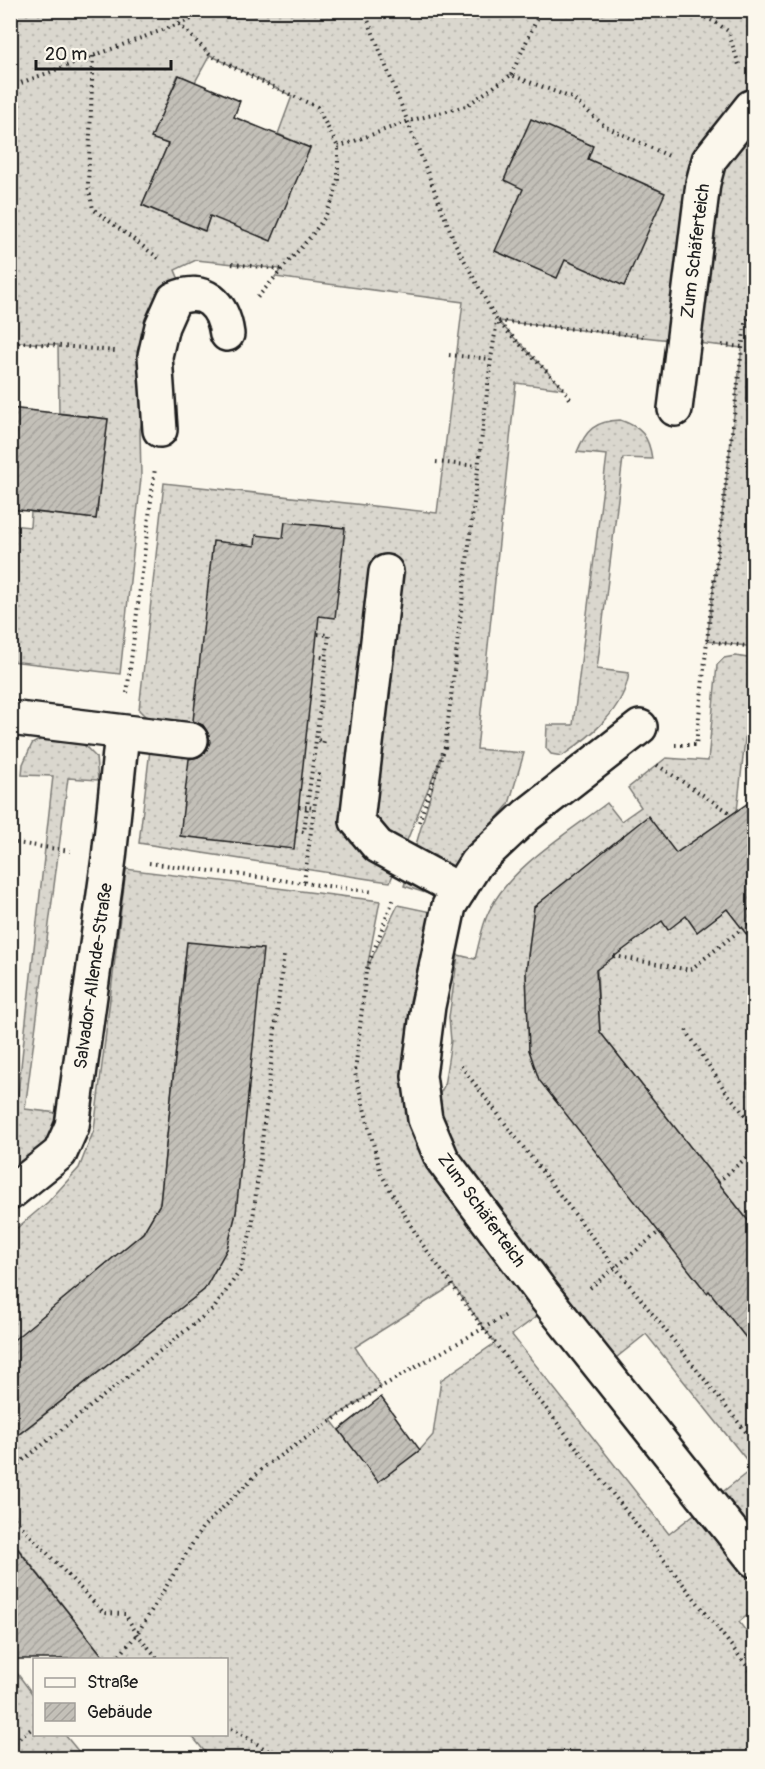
<svg xmlns="http://www.w3.org/2000/svg" width="765" height="1769" font-family="Pangolin,sans-serif">
	<style>
		.grass { fill: url(#grass-dots); stroke: #7b7a75; stroke-width: 1.5; fill-rule: evenodd }
		.building { fill: url(#building-hatch); stroke: #1c1c1c; stroke-width: 1.5 }
		.lines { fill: none; stroke-linecap: round; stroke-linejoin: round }
		.minor-casing { stroke: #1c1c1c; stroke-width: 38 }
		.path { stroke: #1c1c1c; stroke-width: 4; stroke-dasharray: 1.5 4.5; stroke-linecap: butt }
		.minor { stroke: #fbf7ec; stroke-width: 33 }
		.labels { text-anchor: middle; stroke-width: 5; stroke-linejoin: round; paint-order: stroke }
		.street-label { font-size: 18px; fill: #1c1c1c; stroke: #fbf7ec }
	</style>
	<defs>
		<pattern id="grass-dots" width="8" height="8" patternUnits="userSpaceOnUse" patternTransform="scale(1.5)"><rect width="8" height="8" fill="#dad7ce"/><path d="M2 2h.1M6 6h.1" fill="none" stroke="#bab8b0" stroke-width="1.8" stroke-linecap="round"/></pattern>
		<pattern id="building-hatch" width="6" height="6" patternUnits="userSpaceOnUse" patternTransform="scale(1.5)"><rect width="6" height="6" fill="#c3c0b8"/><path d="M-1 1l2-2M0 6l6-6M5 7l2-2" fill="none" stroke="#a7a49e"/></pattern>
	</defs>
	<rect width="100%" height="100%" fill="#fbf7ec"/>
	<filter id="ink" filterUnits="userSpaceOnUse"><feTurbulence type="fractalNoise" baseFrequency=".0167" numOctaves="2"/><feDisplacementMap in="SourceGraphic" scale="12" xChannelSelector="R" yChannelSelector="G"/><feConvolveMatrix kernelMatrix="1 2 1 2 8 2 1 2 1" color-interpolation-filters="sRGB"/></filter>
	<g filter="url(#ink)">
		<!-- grass -->
		<g class="grass">
			<path d="M 10,11 L 754,11 L 754,647 L 707,641 L 742,348 L 498,321 L 564,389 L 516,383 L 477,749 L 524,753 L 509,804 L 467,853 L 435,896 L 404,886 L 442,755 L 390,882 L 375,880 L 139,843 L 153,724 L 139,710 L 164,483 L 437,513 L 463,302 L 275,277 L 281,269 L 196,260 L 175,270 L 185,294 L 162,326 L 140,430 L 141,478 L 120,674 L 11,661 L 11,525 L 30,527 L 31,512 L 96,519 L 108,419 L 59,413 L 58,345 L 19,342 L 11,352 ZM 210,55 L 292,96 L 278,134 L 310,148 L 210,216 L 204,231 L 142,205 L 168,144 L 152,138 L 178,75 L 195,82 Z"/>
			<path d="M 620,420 C 641,427 649,436 652,459 L 623,458 L 597,669 L 629,673 C 624,710 591,736 562,756 L 551,754 L 546,748 L 547,725 L 573,725 L 607,455 L 577,452 C 586,430 595,421 620,420 Z"/>
			<path d="M 735,656 L 754,659 L 737,811 L 670,857 L 534,907 L 526,973 L 529,1050 L 707,1292 L 722,1280 L 736,1324 L 754,1348 L 754,1610 L 739,1622 L 754,1642 L 754,1758 L 210,1758 L 191,1735 L 226,1734 L 226,1660 L 105,1659 L 11,1539 L 11,1441 L 204,1290 L 227,1249 L 236,1212 L 187,942 L 160,1204 L 143,1233 L 11,1343 L 11,1233 L 48,1202 L 79,1168 L 94,1130 L 126,869 L 380,901 L 367,968 L 398,905 L 431,912 L 410,1001 L 407,1090 L 426,1119 L 444,1086 L 451,1041 L 449,1017 L 458,955 L 475,959 C 479,944 482,925 489,911 C 510,867 568,833 607,803 L 621,821 L 641,807 L 628,788 L 666,758 L 708,761 L 717,665 L 724,658 ZM 453,1285 L 495,1343 L 441,1380 L 433,1435 L 420,1450 L 378,1481 L 331,1420 L 381,1387 L 355,1347 ZM 552,1305 L 602,1369 L 646,1334 L 753,1468 L 669,1534 L 512,1335 Z"/>
			<path d="M 46,736 L 82,743 L 96,757 L 98,780 L 68,778 L 25,1109 L 57,1113 L 50,1146 L 11,1182 L 11,1157 L 53,776 L 22,775 L 23,764 L 32,744 Z"/>
			<path d="M 754,904 L 754,1228 L 600,1032 L 597,969 L 629,945 L 655,910 L 686,916 L 697,932 L 727,909 L 735,919 Z"/>
			<path d="M 11,1665 L 34,1696 L 34,1734 L 65,1735 L 84,1758 L 11,1758 Z"/>
		</g>
		<!-- building -->
		<g class="building">
			<path d="M 179,75 L 240,101 L 234,117 L 310,148 L 271,241 L 210,216 L 205,231 L 142,205 L 168,144 L 151,138 Z"/>
			<path d="M 531,119 L 593,146 L 588,159 L 665,193 L 624,286 L 565,260 L 557,278 L 495,251 L 523,189 L 504,180 Z"/>
			<path d="M 10,408 L 108,419 L 96,519 L 10,509 Z"/>
			<path d="M 285,522 L 345,528 L 335,618 L 319,616 L 294,849 L 180,836 L 189,759 L 198,757 L 206,752 L 210,742 L 208,733 L 203,725 L 193,721 L 213,541 L 255,546 L 256,535 L 283,538 Z"/>
			<path d="M 754,799 L 754,944 L 727,909 L 697,932 L 686,916 L 668,930 L 662,921 L 596,970 L 600,1032 L 754,1228 L 754,1348 L 709,1291 L 707,1293 L 539,1080 L 529,1050 L 526,973 L 534,907 L 648,816 L 676,853 Z"/>
			<path d="M 187,942 L 263,949 L 236,1213 L 227,1249 L 204,1290 L 10,1441 L 10,1343 L 143,1233 L 160,1204 Z"/>
			<path d="M 381,1397 L 420,1450 L 378,1482 L 339,1430 Z"/>
			<path d="M 10,1539 L 105,1659 L 10,1659 Z"/>
		</g>
		<g class="lines">
			<!-- minor casing -->
			<g class="minor-casing">
				<g id="minor">
					<path d="M 675,409 L 703,183 L 709,160 L 751,107"/>
					<path d="M 160,430 L 155,356 L 162,326 L 174,299 C 205,285 223,305 227,334"/>
					<path d="M 386,572 L 357,821 L 378,846 L 459,890"/>
					<path d="M 10,718 L 191,740"/>
					<path d="M 640,727 L 527,815 L 476,863 L 449,906 L 428,1006 L 419,1076 L 425,1119 L 442,1159 L 542,1293 L 754,1560"/>
					<path d="M 10,1193 L 60,1153 L 72,1126 L 109,858 L 122,733"/>
				</g>
			</g>
			<!-- path -->
			<g class="path">
				<path d="M 364,10 L 455,243 L 497,321 L 564,389 L 572,402"/>
				<path d="M 689,10 L 715,22 L 728,31 L 740,68"/>
				<path d="M 179,24 L 210,55 L 263,82 L 317,107 L 338,147 L 338,179 L 334,197 L 325,217 L 312,235 L 257,298"/>
				<path d="M 93,56 L 88,186 L 93,209 L 161,260"/>
				<path d="M 511,75 L 541,10"/>
				<path d="M 10,87 L 216,10"/>
				<path d="M 338,147 L 409,121 L 466,106 L 511,75 L 572,98 L 606,127 L 669,156"/>
				<path d="M 232,264 L 281,269"/>
				<path d="M 722,345 L 742,347"/>
				<path d="M 10,352 L 19,342 L 115,351"/>
				<path d="M 449,355 L 491,359"/>
				<path d="M 436,462 L 478,466"/>
				<path d="M 318,634 L 329,635 L 326,658"/>
				<path d="M 707,641 L 754,647"/>
				<path d="M 315,656 L 326,658 L 316,740"/>
				<path d="M 127,693 L 155,468"/>
				<path d="M 675,745 L 696,745 L 707,641 L 745,324 L 754,307"/>
				<path d="M 657,765 L 732,814"/>
				<path d="M 299,807 L 307,807 L 316,740 L 324,741 L 323,745"/>
				<path d="M 419,822 L 445,747 L 491,359 L 497,321 L 643,336"/>
				<path d="M 296,830 L 304,832 L 307,807 L 314,808"/>
				<path d="M 10,842 L 70,851"/>
				<path d="M 149,863 L 374,892"/>
				<path d="M 304,882 L 319,773"/>
				<path d="M 393,900 L 366,971 L 355,1073 L 381,1174 L 420,1241 L 484,1329 L 754,1675"/>
				<path d="M 748,909 L 754,918"/>
				<path d="M 614,956 L 690,970 L 754,919"/>
				<path d="M 686,1030 L 724,1089 L 754,1126"/>
				<path d="M 461,1066 L 616,1268 L 754,1442"/>
				<path d="M 718,1182 L 754,1151"/>
				<path d="M 590,1288 L 659,1232"/>
				<path d="M 10,1486 L 17,1465 L 215,1307 L 240,1271 L 252,1227 L 284,953"/>
				<path d="M 10,1514 L 104,1613 L 125,1614 L 137,1634 L 159,1660"/>
				<path d="M 116,1660 L 137,1634 L 202,1528 L 265,1466 L 381,1387 L 508,1314"/>
				<path d="M 226,1725 L 280,1758"/>
				<path d="M 10,1745 L 34,1727"/>
			</g>
			<!-- minor -->
			<use href="#minor" class="minor"/>
		</g>
	</g>
	<g class="labels">
		<!-- street labels -->
		<g class="street-label">
			<text transform="translate(695 251) rotate(-83)" y="6">Zum Schäferteich</text>
			<text transform="translate(93 976) rotate(-82)" y="6">Salvador-Allende-Straße</text>
			<text transform="translate(482 1210) rotate(54)" y="6">Zum Schäferteich</text>
		</g>
	</g>
	<!-- margin -->
	<rect width="765" height="1769" fill="none" stroke="#fbf7ec" stroke-width="36"/>
	<rect x="18" y="18" width="729" height="1733" fill="none" stroke="#1c1c1c" stroke-width="2" filter="url(#ink)"/>
	<!-- legend -->
	<rect x="33" y="1658" width="195" height="78" fill="#fbf7ec" stroke="#a29f99" stroke-width="1.5"/>
	<rect x="45" y="1678" width="30" height="9" fill="#fbf7ec" stroke="#a29f99" stroke-width="1.5"/>
	<text x="87" y="1688" font-size="18" fill="#1c1c1c">Straße</text>
	<rect x="45" y="1703" width="30" height="18" fill="url(#building-hatch)" stroke="#a29f99" stroke-width="1.5"/>
	<text x="87" y="1718" font-size="18" fill="#1c1c1c">Gebäude</text>
	<!-- scale -->
	<path d="M36 60v9h135v-9" fill="none" stroke="#1c1c1c" stroke-width="3"/>
	<text x="45" y="60" font-size="18" fill="#1c1c1c" stroke="#fbf7ec" stroke-width="4.5" paint-order="stroke">20 m</text>
</svg>
